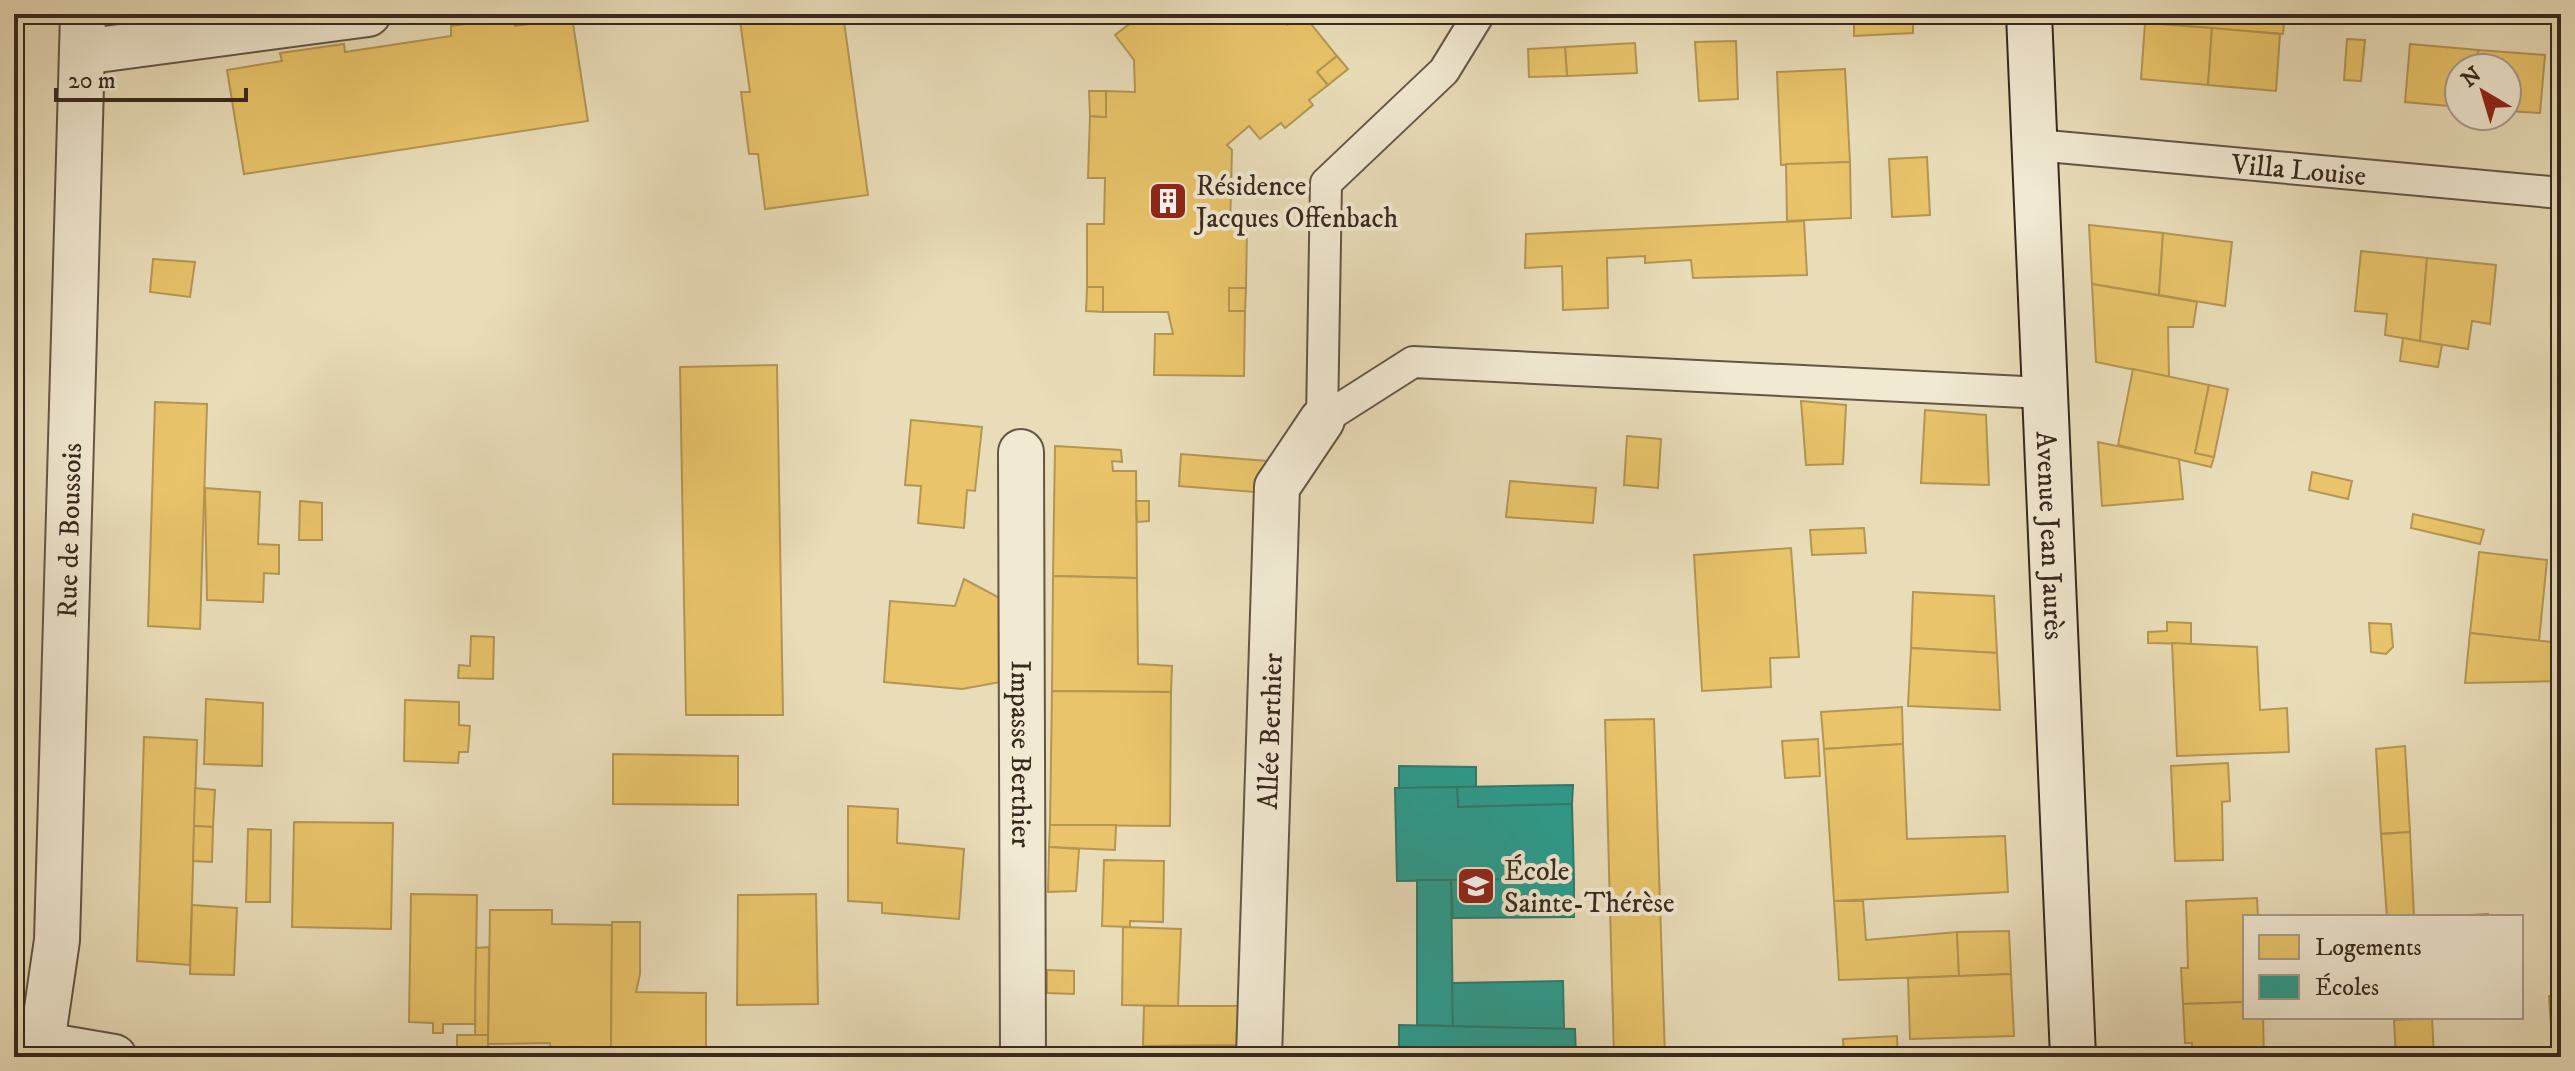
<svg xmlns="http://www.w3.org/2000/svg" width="2575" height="1071" font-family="'IM FELL DW Pica',serif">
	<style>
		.homes { fill: #e9c46a; stroke: #b49653; stroke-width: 2 }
		.schools { fill: #2a9d8f; stroke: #2e7a6d; stroke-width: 2 }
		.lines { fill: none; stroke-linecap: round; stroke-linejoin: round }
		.lane-casing { stroke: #645645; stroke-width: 34 }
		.street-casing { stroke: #645645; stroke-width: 48 }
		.secondary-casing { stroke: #38291e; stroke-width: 48 }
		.lane { stroke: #f1e9d2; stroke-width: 30 }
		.street { stroke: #f1e9d2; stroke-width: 44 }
		.secondary { stroke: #f1e9d2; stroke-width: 44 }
		.labels { text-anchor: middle; stroke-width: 8; stroke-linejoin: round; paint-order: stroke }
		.street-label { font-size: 28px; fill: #38291e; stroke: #f1e9d2 }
		.poi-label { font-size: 28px; fill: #38291e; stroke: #f1e9d2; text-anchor: start }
	</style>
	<rect width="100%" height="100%" fill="#e9ddb9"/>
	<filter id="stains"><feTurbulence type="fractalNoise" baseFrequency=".0025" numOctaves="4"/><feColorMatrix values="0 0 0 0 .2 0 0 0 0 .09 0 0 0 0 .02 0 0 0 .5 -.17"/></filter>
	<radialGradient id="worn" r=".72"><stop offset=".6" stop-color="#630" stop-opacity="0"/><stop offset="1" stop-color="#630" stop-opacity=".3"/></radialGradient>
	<!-- homes -->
	<g class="homes">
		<path d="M 739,14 L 843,14 L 868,195 L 765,209 L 758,154 L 749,154 L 741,92 L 750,92 Z"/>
		<path d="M 1119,14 L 1278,14 L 1287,25 L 1303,14 L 1337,56 L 1317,72 L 1328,85 L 1309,100 L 1313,105 L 1285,128 L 1281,123 L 1260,139 L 1249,126 L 1227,145 L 1232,150 L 1230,227 L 1247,227 L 1246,288 L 1229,288 L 1229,311 L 1245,311 L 1244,376 L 1154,375 L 1155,334 L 1173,334 L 1168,312 L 1103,312 L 1103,287 L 1087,287 L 1087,224 L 1104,224 L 1105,178 L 1088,178 L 1090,116 L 1106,117 L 1106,91 L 1135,92 L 1134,60 L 1115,35 L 1128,25 Z"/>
		<path d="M 1854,14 L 1913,14 L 1913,33 L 1854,36 Z"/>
		<path d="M 2146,14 L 2223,14 L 2222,17 L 2235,18 L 2235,14 L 2285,14 L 2283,34 L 2145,23 Z"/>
		<path d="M 513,17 L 515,26 L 572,17 L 588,121 L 244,174 L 227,70 L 282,61 L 280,53 L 344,44 L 345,52 L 451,36 L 451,26 Z"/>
		<path d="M 2145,23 L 2212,28 L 2208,85 L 2141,79 Z"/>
		<path d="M 2212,28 L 2280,34 L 2276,91 L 2208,85 Z"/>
		<path d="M 2347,39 L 2365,40 L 2361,81 L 2344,80 Z"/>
		<path d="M 1736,41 L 1738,99 L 1699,101 L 1695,42 Z"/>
		<path d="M 1635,43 L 1637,73 L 1567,76 L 1565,47 Z"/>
		<path d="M 2410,44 L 2478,50 L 2477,68 L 2459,68 L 2459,107 L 2405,102 Z"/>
		<path d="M 1565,47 L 1567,76 L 1529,77 L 1528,49 Z"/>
		<path d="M 2478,50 L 2545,55 L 2540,113 L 2507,111 L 2507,68 L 2477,68 Z"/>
		<path d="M 1337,56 L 1348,69 L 1328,85 L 1317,72 Z"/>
		<path d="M 1845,69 L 1850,162 L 1781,165 L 1777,72 Z"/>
		<path d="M 1089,91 L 1106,91 L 1106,117 L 1090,116 Z"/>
		<path d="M 1927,157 L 1930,215 L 1892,217 L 1889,159 Z"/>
		<path d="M 1850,162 L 1851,218 L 1787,221 L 1786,164 Z"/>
		<path d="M 1804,221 L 1807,275 L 1693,278 L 1691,260 L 1645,263 L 1645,256 L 1607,258 L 1608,308 L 1563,310 L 1562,266 L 1525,268 L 1526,234 Z"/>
		<path d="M 2089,225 L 2163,233 L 2159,295 L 2092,284 Z"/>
		<path d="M 2163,233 L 2232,242 L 2225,306 L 2159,295 Z"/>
		<path d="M 2361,251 L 2427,258 L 2420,341 L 2385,335 L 2387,314 L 2355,311 Z"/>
		<path d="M 2427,258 L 2496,265 L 2490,324 L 2472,321 L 2468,349 L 2420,341 Z"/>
		<path d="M 153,259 L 195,262 L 190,297 L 150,292 Z"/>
		<path d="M 2092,284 L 2197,302 L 2193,327 L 2168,327 L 2169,377 L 2096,362 Z"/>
		<path d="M 1087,287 L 1103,287 L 1103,312 L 1086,311 Z"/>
		<path d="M 1229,288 L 1246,288 L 1245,311 L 1229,311 Z"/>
		<path d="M 2403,338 L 2442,345 L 2438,367 L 2400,361 Z"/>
		<path d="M 777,365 L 783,715 L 686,715 L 680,367 Z"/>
		<path d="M 2133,369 L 2209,385 L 2195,453 L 2214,457 L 2211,467 L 2118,445 Z"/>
		<path d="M 2209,385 L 2228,389 L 2214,457 L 2195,453 Z"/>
		<path d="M 1801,401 L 1846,405 L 1843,464 L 1806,465 Z"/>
		<path d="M 155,402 L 207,404 L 200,629 L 148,626 Z"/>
		<path d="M 1925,410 L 1986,415 L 1989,485 L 1921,483 Z"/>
		<path d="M 911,420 L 982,427 L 975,491 L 967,490 L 964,528 L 918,523 L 921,486 L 905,485 Z"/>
		<path d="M 1627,436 L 1661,439 L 1658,488 L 1624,485 Z"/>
		<path d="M 2098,442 L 2179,459 L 2183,499 L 2102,506 Z"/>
		<path d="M 1055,446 L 1121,450 L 1122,462 L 1112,461 L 1113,471 L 1136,471 L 1137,578 L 1053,576 Z"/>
		<path d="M 1181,454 L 1267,461 L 1267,493 L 1179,486 Z"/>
		<path d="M 2312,472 L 2352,481 L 2348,499 L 2309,490 Z"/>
		<path d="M 1510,481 L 1596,488 L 1593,523 L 1506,517 Z"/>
		<path d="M 205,488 L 260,492 L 258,544 L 279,545 L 279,574 L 264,573 L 263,602 L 207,600 Z"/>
		<path d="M 300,501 L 322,503 L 322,540 L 299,540 Z"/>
		<path d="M 1136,501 L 1149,501 L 1149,521 L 1137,522 Z"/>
		<path d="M 2413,514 L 2484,530 L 2480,544 L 2411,528 Z"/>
		<path d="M 1864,528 L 1866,553 L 1812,555 L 1810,530 Z"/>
		<path d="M 1791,548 L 1799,657 L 1770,658 L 1771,687 L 1702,691 L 1694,555 Z"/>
		<path d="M 2479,552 L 2547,560 L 2539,641 L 2470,633 Z"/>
		<path d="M 1053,576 L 1137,578 L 1138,664 L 1172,666 L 1171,692 L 1052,691 Z"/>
		<path d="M 964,579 L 1011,604 L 1001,682 L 962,689 L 884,682 L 890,601 L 955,606 Z"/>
		<path d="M 1913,592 L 1994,596 L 1997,653 L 1911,648 Z"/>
		<path d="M 2167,622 L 2191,623 L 2191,644 L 2148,643 L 2148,632 L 2167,631 Z"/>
		<path d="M 2369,623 L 2391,624 L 2393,647 L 2386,654 L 2371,652 Z"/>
		<path d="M 2470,633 L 2561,643 L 2561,681 L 2465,683 Z"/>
		<path d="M 471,636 L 494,637 L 493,679 L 458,678 L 459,665 L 470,666 Z"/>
		<path d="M 2172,643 L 2257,647 L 2260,710 L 2287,708 L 2289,752 L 2177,756 Z"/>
		<path d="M 1911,648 L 1997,653 L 2000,710 L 1908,706 Z"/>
		<path d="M 1052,691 L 1171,692 L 1170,826 L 1050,825 Z"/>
		<path d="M 206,699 L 263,703 L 262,766 L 204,764 Z"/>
		<path d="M 405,700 L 459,702 L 459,725 L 470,726 L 468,752 L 459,752 L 458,763 L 404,761 Z"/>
		<path d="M 1902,707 L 1903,744 L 1824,749 L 1821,712 Z"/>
		<path d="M 1654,719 L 1665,1057 L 1614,1057 L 1605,720 Z"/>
		<path d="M 144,737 L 197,740 L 190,965 L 137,961 Z"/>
		<path d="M 1818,739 L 1820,776 L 1785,778 L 1782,741 Z"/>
		<path d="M 1903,744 L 1907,839 L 2005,836 L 2008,892 L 1834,901 L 1824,749 Z"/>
		<path d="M 2405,746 L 2410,832 L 2381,834 L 2376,749 Z"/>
		<path d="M 613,754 L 738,756 L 738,805 L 613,804 Z"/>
		<path d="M 2228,763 L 2230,801 L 2222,802 L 2223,860 L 2175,861 L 2171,766 Z"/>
		<path d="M 195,788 L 215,790 L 213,827 L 194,826 Z"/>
		<path d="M 848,806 L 898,809 L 897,843 L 964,849 L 959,919 L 882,913 L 882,903 L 848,901 Z"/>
		<path d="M 294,822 L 393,823 L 391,929 L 292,927 Z"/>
		<path d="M 1050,825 L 1116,825 L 1115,850 L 1049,847 Z"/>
		<path d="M 194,826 L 213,827 L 212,862 L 193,861 Z"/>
		<path d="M 248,829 L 271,830 L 270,902 L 246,902 Z"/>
		<path d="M 2410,832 L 2414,917 L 2387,917 L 2381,834 Z"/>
		<path d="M 1049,847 L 1079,849 L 1076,891 L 1048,892 Z"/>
		<path d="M 1104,860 L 1164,861 L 1163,922 L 1130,921 L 1130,927 L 1102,926 Z"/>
		<path d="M 411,894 L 477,895 L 475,1024 L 443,1024 L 443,1033 L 433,1033 L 433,1023 L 409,1022 Z"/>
		<path d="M 816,894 L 818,1004 L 737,1005 L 738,895 Z"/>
		<path d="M 2257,898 L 2258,917 L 2245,917 L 2245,1002 L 2183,1004 L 2181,968 L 2188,968 L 2186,901 Z"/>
		<path d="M 1834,901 L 1863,901 L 1866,940 L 1957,932 L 1959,976 L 1839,980 Z"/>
		<path d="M 192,905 L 237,908 L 234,975 L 190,974 Z"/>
		<path d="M 490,910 L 552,910 L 552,924 L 612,925 L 611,1057 L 551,1057 L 550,1043 L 488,1044 Z"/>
		<path d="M 2488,914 L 2488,917 L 2431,917 Z"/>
		<path d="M 612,922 L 640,922 L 640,974 L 636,992 L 706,993 L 706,1055 L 611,1054 Z"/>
		<path d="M 1123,927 L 1181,929 L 1178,1006 L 1122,1005 Z"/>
		<path d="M 2009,931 L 2011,974 L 1959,976 L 1957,932 Z"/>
		<path d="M 489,947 L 488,1035 L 475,1036 L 476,948 Z"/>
		<path d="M 1047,970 L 1074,971 L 1074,994 L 1047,993 Z"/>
		<path d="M 2011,974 L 2014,1036 L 1910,1039 L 1908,978 Z"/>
		<path d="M 2549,996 L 2561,996 L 2561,1057 L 2553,1057 Z"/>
		<path d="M 2245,1002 L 2245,1017 L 2263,1017 L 2264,1057 L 2193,1057 L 2192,1043 L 2185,1043 L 2183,1004 Z"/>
		<path d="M 1144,1006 L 1242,1006 L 1242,1045 L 1143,1046 Z"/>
		<path d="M 2393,1017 L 2432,1017 L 2432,1018 L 2394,1020 Z"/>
		<path d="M 2432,1018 L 2434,1057 L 2396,1057 L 2394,1020 Z"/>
		<rect x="457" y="1035" width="31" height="22"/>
		<path d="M 1897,1036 L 1898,1057 L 1844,1057 L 1843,1039 Z"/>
	</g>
	<!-- schools -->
	<g class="schools">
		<path d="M 1399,766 L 1476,767 L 1476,787 L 1399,788 Z"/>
		<path d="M 1573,785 L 1572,804 L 1458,807 L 1457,787 Z"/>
		<path d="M 1457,787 L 1458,807 L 1572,804 L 1574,879 L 1397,881 L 1395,788 Z"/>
		<path d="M 1534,879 L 1574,879 L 1574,917 L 1453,918 L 1451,880 Z"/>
		<path d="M 1417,880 L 1451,880 L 1453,1026 L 1417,1025 Z"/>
		<path d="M 1563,981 L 1564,1029 L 1453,1026 L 1452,983 Z"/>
		<path d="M 1399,1025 L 1575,1029 L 1576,1057 L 1399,1057 Z"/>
	</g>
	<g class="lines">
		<!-- lane casing -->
		<g class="lane-casing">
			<g id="lane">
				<path id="s1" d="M 2036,145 L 2561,193"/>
				<path d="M 1322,420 L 1413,362 L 2046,393"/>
				<path d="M 1322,420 L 1326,183 L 1444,71 L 1479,14"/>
			</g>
		</g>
		<!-- street casing -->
		<g class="street-casing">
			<g id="street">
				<path d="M 82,52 L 368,14"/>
				<path id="s2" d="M 1021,452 L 1023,1057"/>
				<path d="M 14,1040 L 114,1057"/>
				<path id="s3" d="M 40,1057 L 57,940 L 83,14"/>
				<path id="s4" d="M 1259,1057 L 1277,487 L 1322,420"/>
			</g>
		</g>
		<!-- secondary casing -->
		<g class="secondary-casing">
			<g id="secondary">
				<path id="s5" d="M 2029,14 L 2073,1057"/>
			</g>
		</g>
		<!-- lane -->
		<use href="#lane" class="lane"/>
		<!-- street -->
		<use href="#street" class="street"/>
		<!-- secondary -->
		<use href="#secondary" class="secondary"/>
	</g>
	<!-- icons -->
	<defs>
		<g id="building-square" transform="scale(2)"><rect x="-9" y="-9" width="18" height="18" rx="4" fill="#8f2418" stroke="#f1e9d2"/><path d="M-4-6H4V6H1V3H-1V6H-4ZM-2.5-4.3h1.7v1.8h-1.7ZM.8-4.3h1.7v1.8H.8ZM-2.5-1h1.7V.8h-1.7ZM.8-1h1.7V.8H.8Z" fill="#fff"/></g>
		<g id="school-square" transform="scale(2)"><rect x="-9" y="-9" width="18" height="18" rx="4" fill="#8f2418" stroke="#f1e9d2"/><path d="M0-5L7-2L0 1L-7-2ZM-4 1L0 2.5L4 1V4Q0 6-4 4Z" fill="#fff"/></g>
	</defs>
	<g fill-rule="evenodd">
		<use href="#building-square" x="1168" y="201"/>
		<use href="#school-square" x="1476" y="886"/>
	</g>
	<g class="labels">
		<!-- street labels -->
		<g class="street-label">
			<text dy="10" stroke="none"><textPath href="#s1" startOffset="264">Villa Louise</textPath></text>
			<text dy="10" stroke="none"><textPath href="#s3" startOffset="528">Rue de Boussois</textPath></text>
			<text dy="10" stroke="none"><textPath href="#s5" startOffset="522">Avenue Jean Jaurès</textPath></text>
			<text dy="10" stroke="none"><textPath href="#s4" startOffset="326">Allée Berthier</textPath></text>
			<text dy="10" stroke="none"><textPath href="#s2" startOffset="302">Impasse Berthier</textPath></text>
		</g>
		<!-- poi labels -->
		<g class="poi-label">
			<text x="1196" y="195">Résidence<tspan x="1196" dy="32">Jacques Offenbach</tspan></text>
			<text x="1504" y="880">École<tspan x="1504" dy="32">Sainte-Thérèse</tspan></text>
		</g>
	</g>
	<!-- margin -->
	<rect width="2575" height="1071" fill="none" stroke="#e9ddb9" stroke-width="48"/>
	<rect x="16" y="16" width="2543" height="1039" fill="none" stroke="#38291e" stroke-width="4"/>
	<rect x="24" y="24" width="2527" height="1023" fill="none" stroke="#38291e" stroke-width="2"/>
	<!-- legend -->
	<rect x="2243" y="915" width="280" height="104" fill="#f1e9d2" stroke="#a79c8a" stroke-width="2"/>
	<rect x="2259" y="935" width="40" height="24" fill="#e9c46a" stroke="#a79c8a" stroke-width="2"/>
	<text x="2315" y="955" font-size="24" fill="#38291e">Logements</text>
	<rect x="2259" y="975" width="40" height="24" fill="#2a9d8f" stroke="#a79c8a" stroke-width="2"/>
	<text x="2315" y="995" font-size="24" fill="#38291e">Écoles</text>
	<!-- north arrow -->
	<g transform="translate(2483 92) rotate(322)"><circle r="38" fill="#f1e9d2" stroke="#a79c8a" stroke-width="2"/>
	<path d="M0-6L14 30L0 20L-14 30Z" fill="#8f2418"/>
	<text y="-12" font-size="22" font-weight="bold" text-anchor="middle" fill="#38291e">N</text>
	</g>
	<!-- scale -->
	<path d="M56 88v12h190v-12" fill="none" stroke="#38291e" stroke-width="4"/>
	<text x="68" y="88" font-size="24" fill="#38291e" stroke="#f1e9d2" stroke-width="6" paint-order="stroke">20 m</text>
	<rect width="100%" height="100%" filter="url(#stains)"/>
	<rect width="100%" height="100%" fill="url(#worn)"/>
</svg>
